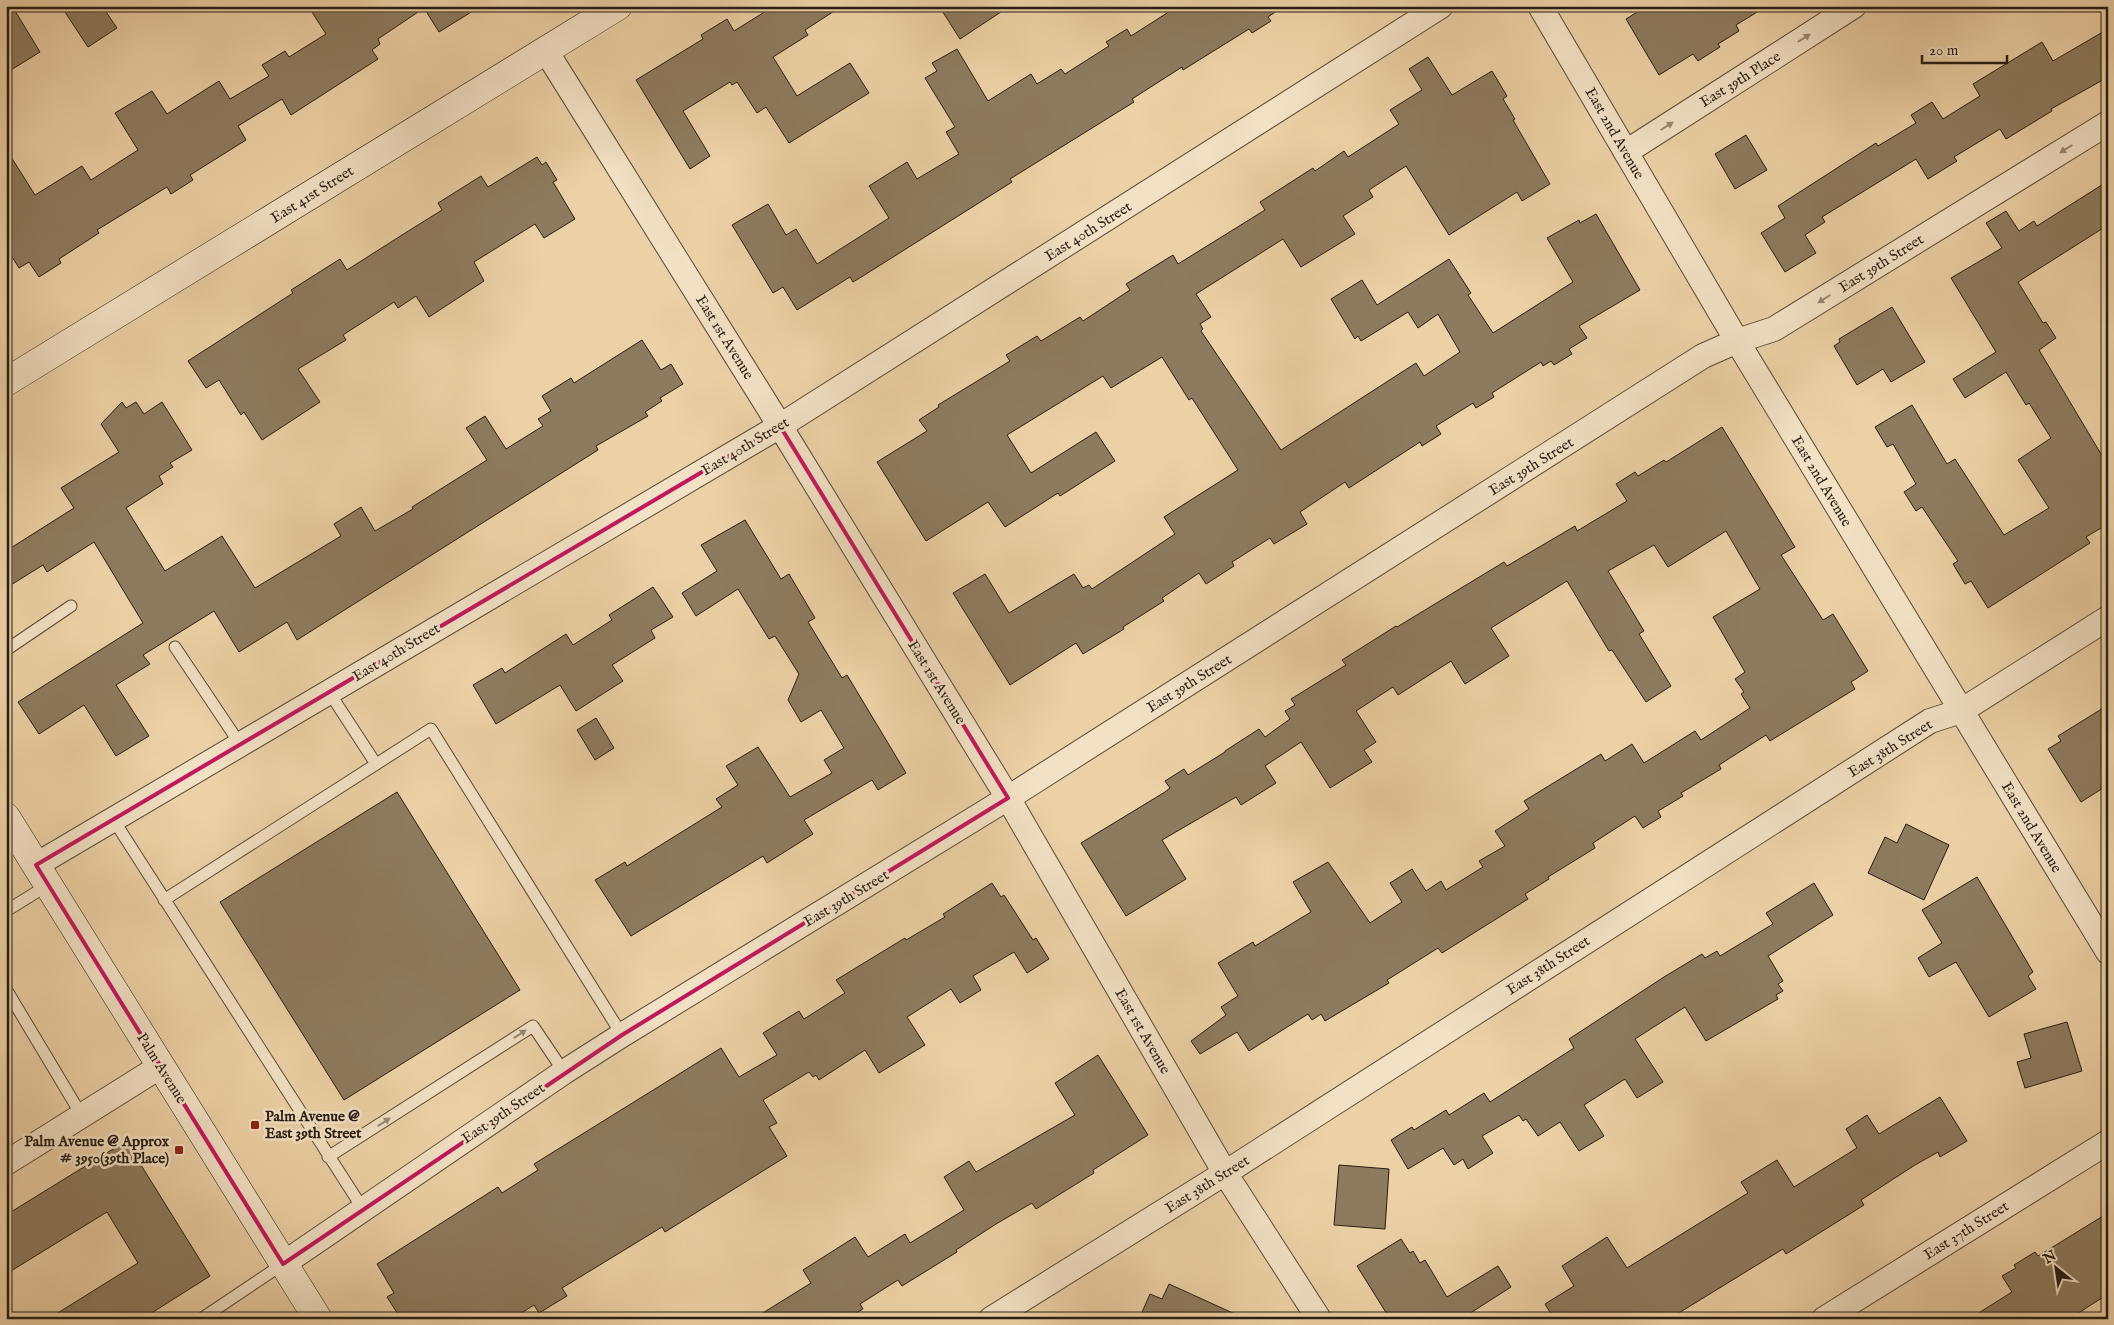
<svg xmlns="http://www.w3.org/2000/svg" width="2114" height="1325" font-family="'IM FELL English',serif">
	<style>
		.building { fill: #8e7b5f; stroke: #271d13 }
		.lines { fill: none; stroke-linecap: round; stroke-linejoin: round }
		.lane-casing { stroke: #584a38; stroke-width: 13 }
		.street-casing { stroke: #584a38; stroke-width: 26 }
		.secondary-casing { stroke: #271d13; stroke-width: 29 }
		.lane { stroke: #f3e1c5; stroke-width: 11 }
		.street { stroke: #f3e1c5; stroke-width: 24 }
		.secondary { stroke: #f3e1c5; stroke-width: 28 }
		.oneway { fill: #978975 }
		.marked { fill: none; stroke: #c2185b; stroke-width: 4; stroke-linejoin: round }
		.poi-dot { fill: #8f2418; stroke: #f3e1c5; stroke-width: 2 }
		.labels { text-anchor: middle; stroke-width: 5; stroke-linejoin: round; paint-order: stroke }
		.street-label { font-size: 15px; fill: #271d13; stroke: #f3e1c5 }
		.poi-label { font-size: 15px; font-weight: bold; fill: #271d13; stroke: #f3e1c5; text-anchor: start }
	</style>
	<rect width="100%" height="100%" fill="#edd1a6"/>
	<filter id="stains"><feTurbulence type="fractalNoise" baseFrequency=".004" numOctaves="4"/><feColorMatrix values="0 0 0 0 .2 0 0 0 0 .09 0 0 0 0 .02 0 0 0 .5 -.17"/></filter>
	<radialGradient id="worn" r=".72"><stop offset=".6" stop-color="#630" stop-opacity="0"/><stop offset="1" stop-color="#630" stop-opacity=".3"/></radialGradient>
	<!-- building -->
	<g class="building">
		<path d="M 6,6 L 12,6 L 40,52 L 6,73 Z"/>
		<path d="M 61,6 L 102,6 L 117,28 L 88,47 Z"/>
		<path d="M 308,6 L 481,6 L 439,32 L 424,8 L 378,39 L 380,44 L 372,50 L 378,59 L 291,115 L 282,99 L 238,126 L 246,140 L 190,175 L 193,180 L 171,194 L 167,187 L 97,230 L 99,233 L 59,259 L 61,263 L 39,277 L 29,262 L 19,268 L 6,247 L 6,149 L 35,195 L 82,166 L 91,180 L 138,150 L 115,113 L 152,91 L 167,114 L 219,81 L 230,99 L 269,76 L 262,65 L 285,51 L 289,57 L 326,34 Z"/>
		<path d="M 774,6 L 842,6 L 805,30 L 808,35 L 773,57 L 797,96 L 850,63 L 869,93 L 789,143 L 766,107 L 757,113 L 737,82 L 732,85 L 730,82 L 683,111 L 710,156 L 690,169 L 636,80 L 703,39 L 701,35 L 727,19 L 734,31 Z"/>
		<path d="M 939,6 L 1010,6 L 960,39 Z"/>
		<path d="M 1178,6 L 1284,6 L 1268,17 L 1271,21 L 1252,33 L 1249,29 L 1183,70 L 1182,67 L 1132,99 L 1134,102 L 1010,179 L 1012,182 L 863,276 L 853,282 L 850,277 L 797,310 L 783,287 L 773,293 L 732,225 L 768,204 L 786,235 L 796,229 L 817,264 L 889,218 L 869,186 L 907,162 L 917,179 L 959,154 L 946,132 L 955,127 L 925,78 L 937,71 L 932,63 L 957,49 L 988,101 L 1031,74 L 1037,84 L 1061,69 L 1065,74 L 1109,46 L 1106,42 L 1127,29 L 1131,36 Z"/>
		<path d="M 1647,6 L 1767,6 L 1736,25 L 1739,31 L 1718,44 L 1720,47 L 1698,61 L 1693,54 L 1659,75 L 1626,19 Z"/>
		<path d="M 2108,29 L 2108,77 L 2051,109 L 2052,111 L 2006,139 L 2000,129 L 1954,157 L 1957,161 L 1928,179 L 1916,159 L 1822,217 L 1825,222 L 1805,235 L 1816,253 L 1785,272 L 1761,233 L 1785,218 L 1778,206 L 1876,143 L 1878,146 L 1916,123 L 1911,115 L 1932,102 L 1943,119 L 1980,96 L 1973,84 L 2042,42 L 2053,61 Z"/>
		<path d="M 1428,57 L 1452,95 L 1492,71 L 1507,96 L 1503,99 L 1515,119 L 1513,120 L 1550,184 L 1522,201 L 1517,192 L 1449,235 L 1406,166 L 1369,190 L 1373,197 L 1343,216 L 1355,234 L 1301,267 L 1283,239 L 1196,294 L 1211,317 L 1200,324 L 1203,329 L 1201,331 L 1281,450 L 1416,363 L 1424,376 L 1460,352 L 1438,314 L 1418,328 L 1408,312 L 1361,341 L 1358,336 L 1355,339 L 1331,299 L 1362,280 L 1377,305 L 1449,259 L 1471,293 L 1468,295 L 1493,333 L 1573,282 L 1547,238 L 1579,220 L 1580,223 L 1596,214 L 1640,290 L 1579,326 L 1587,338 L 1569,349 L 1572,354 L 1554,365 L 1551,361 L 1543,366 L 1541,362 L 1492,393 L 1494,397 L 1476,408 L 1473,403 L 1436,426 L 1441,434 L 1422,446 L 1420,442 L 1349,488 L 1345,482 L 1300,512 L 1307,524 L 1274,544 L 1270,538 L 1232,562 L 1234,566 L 1206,584 L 1199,573 L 1162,598 L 1164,601 L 1123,627 L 1124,629 L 1083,654 L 1076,643 L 1010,685 L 953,593 L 985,574 L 1009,613 L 1074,574 L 1083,588 L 1089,585 L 1092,589 L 1175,534 L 1164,517 L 1238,470 L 1192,398 L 1189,400 L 1162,357 L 1111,388 L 1103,376 L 1007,435 L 1031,473 L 1096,432 L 1115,461 L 1060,496 L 1058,493 L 1005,527 L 988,502 L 926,541 L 877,462 L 927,431 L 919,420 L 939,407 L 938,405 L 1010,361 L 1006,355 L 1037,336 L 1041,341 L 1080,317 L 1083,321 L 1130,290 L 1126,284 L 1173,255 L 1178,264 L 1265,210 L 1260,202 L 1313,168 L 1315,171 L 1344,151 L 1348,157 L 1399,124 L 1390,110 L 1422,90 L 1409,69 Z"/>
		<path d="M 1746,135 L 1767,170 L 1735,189 L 1715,154 Z"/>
		<path d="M 537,157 L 542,165 L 546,162 L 557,180 L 553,182 L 575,219 L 544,238 L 535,224 L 474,262 L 484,281 L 429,317 L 416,296 L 398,308 L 394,302 L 343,335 L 346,340 L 298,369 L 320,402 L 262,440 L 244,412 L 241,415 L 219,380 L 206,388 L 188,361 L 293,293 L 291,290 L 340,259 L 347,270 L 402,235 L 442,210 L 438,203 L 481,176 L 488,187 Z"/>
		<path d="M 2108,181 L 2108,225 L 2018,282 L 2043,323 L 2046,322 L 2056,338 L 2039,350 L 2101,454 L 2108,450 L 2108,524 L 2086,537 L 2090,543 L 1988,608 L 1971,581 L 1965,584 L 1953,564 L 1958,561 L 1922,507 L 1916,511 L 1904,492 L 1916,484 L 1893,444 L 1887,447 L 1875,427 L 1912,405 L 1947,464 L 1955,459 L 2004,535 L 2049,508 L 2018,460 L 2051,438 L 2029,403 L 2026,405 L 2006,372 L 1965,398 L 1953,379 L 1996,352 L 1951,278 L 2002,248 L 1986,223 L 2006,211 L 2019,231 L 2034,221 L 2037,226 Z"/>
		<path d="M 1892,307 L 1925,362 L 1891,382 L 1883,369 L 1857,385 L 1834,346 L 1840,342 L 1839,339 Z"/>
		<path d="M 642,340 L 661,370 L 671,364 L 683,384 L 660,398 L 662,401 L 645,412 L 648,416 L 596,446 L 598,450 L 297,640 L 287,622 L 239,652 L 214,611 L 143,655 L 150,664 L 116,685 L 149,736 L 116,756 L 84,705 L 39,734 L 18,702 L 143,623 L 94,542 L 47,572 L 43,565 L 6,588 L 6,551 L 74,508 L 61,488 L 119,452 L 101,424 L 122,402 L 126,408 L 136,402 L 144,414 L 162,402 L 192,450 L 170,463 L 173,467 L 159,476 L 163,484 L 126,508 L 165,571 L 222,536 L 255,588 L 341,536 L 334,524 L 361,507 L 375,531 L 413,509 L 412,507 L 487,460 L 466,428 L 485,416 L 506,449 L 543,426 L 538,419 L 551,411 L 542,396 L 571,378 L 574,383 Z"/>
		<path d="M 1722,427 L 1795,547 L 1781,555 L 1823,620 L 1833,614 L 1868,671 L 1851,682 L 1855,689 L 1770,741 L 1766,735 L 1719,765 L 1721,769 L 1681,793 L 1683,796 L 1658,811 L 1661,817 L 1643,828 L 1635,816 L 1593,843 L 1595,848 L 1548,877 L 1549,879 L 1525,894 L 1528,899 L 1442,953 L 1438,948 L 1387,980 L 1389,983 L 1325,1021 L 1321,1014 L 1312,1020 L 1308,1014 L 1249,1051 L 1237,1032 L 1200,1054 L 1191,1041 L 1226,1015 L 1221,1007 L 1238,996 L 1218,963 L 1253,942 L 1255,946 L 1311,912 L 1293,882 L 1328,862 L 1370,923 L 1402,902 L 1390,883 L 1412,869 L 1426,891 L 1441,881 L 1446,890 L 1483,867 L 1479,861 L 1505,846 L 1495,831 L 1529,809 L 1524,801 L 1601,754 L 1605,761 L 1632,744 L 1644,763 L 1695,731 L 1701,740 L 1750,708 L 1741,694 L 1744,692 L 1735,679 L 1745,672 L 1713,617 L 1760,589 L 1726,531 L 1668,567 L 1654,545 L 1608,571 L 1644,631 L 1639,634 L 1671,686 L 1646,702 L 1612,650 L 1609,651 L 1567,581 L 1491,628 L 1509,656 L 1465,684 L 1451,661 L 1398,695 L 1393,687 L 1356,711 L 1376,742 L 1364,750 L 1372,762 L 1330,788 L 1301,742 L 1265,766 L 1276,783 L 1241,805 L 1236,797 L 1162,840 L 1186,879 L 1126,916 L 1081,843 L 1165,792 L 1170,788 L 1165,781 L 1184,769 L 1188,775 L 1225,752 L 1225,751 L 1259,729 L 1265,737 L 1290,719 L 1285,711 L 1295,705 L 1291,699 L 1346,665 L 1342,660 L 1396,626 L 1397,627 L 1504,562 L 1507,566 L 1575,526 L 1577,531 L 1627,501 L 1616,484 L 1635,472 L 1638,476 L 1664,460 L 1666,462 Z"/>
		<path d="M 745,520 L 781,579 L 789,574 L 815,618 L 808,622 L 842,678 L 847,675 L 906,773 L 878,790 L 872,780 L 804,820 L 813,834 L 767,863 L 763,856 L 631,936 L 595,880 L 625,862 L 627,866 L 722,807 L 716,799 L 738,785 L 726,766 L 758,747 L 790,797 L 832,773 L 824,760 L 844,748 L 821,710 L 801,722 L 788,700 L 799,674 L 775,636 L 769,639 L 738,589 L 696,616 L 682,593 L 717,571 L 701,545 Z"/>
		<path d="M 653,587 L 673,617 L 651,630 L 655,638 L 612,665 L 623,681 L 576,711 L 560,685 L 496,724 L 473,685 L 502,668 L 505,673 L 566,634 L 573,645 L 612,620 L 609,615 Z"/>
		<path d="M 2108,705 L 2108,785 L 2081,802 L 2048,749 L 2061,741 L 2058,736 Z"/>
		<path d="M 596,718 L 614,748 L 595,760 L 577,730 Z"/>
		<path d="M 397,792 L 520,990 L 344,1100 L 220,902 Z"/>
		<path d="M 1906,824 L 1949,845 L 1924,900 L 1868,873 L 1885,837 L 1897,843 Z"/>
		<path d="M 1977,877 L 2033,972 L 2028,976 L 2036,989 L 1989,1017 L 1956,962 L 1929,977 L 1918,958 L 1942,943 L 1922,910 Z"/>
		<path d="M 992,883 L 1001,897 L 1004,895 L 1033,940 L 1036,938 L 1049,959 L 1027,973 L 1014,952 L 973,976 L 981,990 L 960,1003 L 951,989 L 907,1017 L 925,1045 L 879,1073 L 865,1050 L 819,1080 L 816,1075 L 813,1077 L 809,1072 L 763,1100 L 777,1123 L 769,1127 L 787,1156 L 665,1232 L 662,1227 L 562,1288 L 567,1296 L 539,1313 L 534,1305 L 512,1319 L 401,1319 L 387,1297 L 394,1293 L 377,1264 L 498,1187 L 502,1193 L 538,1170 L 534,1164 L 721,1048 L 739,1077 L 777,1055 L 763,1033 L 799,1011 L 804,1019 L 845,993 L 836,980 L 905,938 L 906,940 L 945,917 L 943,914 Z"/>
		<path d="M 1814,883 L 1833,915 L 1768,956 L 1783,981 L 1778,984 L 1783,991 L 1776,995 L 1778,999 L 1706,1041 L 1685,1007 L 1635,1039 L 1663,1082 L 1637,1098 L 1625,1079 L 1584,1105 L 1604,1136 L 1579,1151 L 1560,1122 L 1538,1136 L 1526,1119 L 1523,1121 L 1519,1115 L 1482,1136 L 1493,1153 L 1468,1169 L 1463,1159 L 1454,1165 L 1443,1148 L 1408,1169 L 1391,1140 L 1412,1127 L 1414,1130 L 1446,1110 L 1449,1115 L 1484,1093 L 1490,1102 L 1574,1048 L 1569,1039 L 1664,977 L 1702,954 L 1705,958 L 1717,951 L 1720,956 L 1773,924 L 1766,913 Z"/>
		<path d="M 2067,1022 L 2082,1071 L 2025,1088 L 2017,1062 L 2031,1058 L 2024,1034 Z"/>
		<path d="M 1098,1055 L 1148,1135 L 1093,1170 L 1094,1173 L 1036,1209 L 1032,1203 L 996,1224 L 956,1250 L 957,1252 L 902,1286 L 898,1280 L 860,1304 L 863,1309 L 846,1319 L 753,1319 L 811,1283 L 803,1270 L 855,1237 L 868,1257 L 905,1234 L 910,1243 L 964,1210 L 944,1177 L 969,1161 L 976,1172 L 1075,1115 L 1055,1083 Z"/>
		<path d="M 1940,1097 L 1967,1141 L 1940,1157 L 1938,1152 L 1915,1165 L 1861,1200 L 1864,1205 L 1786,1254 L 1783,1249 L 1669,1319 L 1554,1319 L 1545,1304 L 1574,1286 L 1562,1266 L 1607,1237 L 1627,1268 L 1748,1193 L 1741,1182 L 1777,1160 L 1794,1187 L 1857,1148 L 1846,1129 L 1867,1115 L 1879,1134 Z"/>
		<path d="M 126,1141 L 210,1276 L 142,1319 L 48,1319 L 138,1263 L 107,1212 L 6,1274 L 6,1215 Z"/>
		<path d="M 1339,1165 L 1389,1169 L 1385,1229 L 1334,1225 Z"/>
		<path d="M 2108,1213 L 2108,1294 L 2069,1319 L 1969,1319 L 2012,1292 L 2002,1276 L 2016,1268 L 2014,1265 L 2035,1252 L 2038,1256 Z"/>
		<path d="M 1401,1239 L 1410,1253 L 1413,1251 L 1420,1263 L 1425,1260 L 1447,1297 L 1498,1266 L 1511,1287 L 1461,1319 L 1390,1319 L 1357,1266 Z"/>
		<path d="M 1169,1284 L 1246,1319 L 1139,1319 L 1150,1294 L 1162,1299 Z"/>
	</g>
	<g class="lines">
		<!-- lane casing -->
		<g class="lane-casing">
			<g id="lane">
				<path d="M 175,647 L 240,744"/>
				<path d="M 6,650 L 71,606"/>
				<path d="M 329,692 L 376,764"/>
				<path d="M 113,819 L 363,1209"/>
				<path d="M 164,900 L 431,729 L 622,1035"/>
				<path d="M 6,911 L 48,885"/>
				<path d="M 6,989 L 82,1116"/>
				<path d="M 328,1157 L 533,1026 L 564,1072"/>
				<path d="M 201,1319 L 283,1264"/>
			</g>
		</g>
		<!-- street casing -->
		<g class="street-casing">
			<g id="street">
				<path d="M 1540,6 L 1737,341 L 2108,952"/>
				<path d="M 546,51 L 780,426 L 1008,798 L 1225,1173 L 1319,1319"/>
				<path d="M 1626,152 L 1854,6"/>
				<path d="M 36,865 L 780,426 L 1441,6"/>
				<path d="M 6,1163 L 161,1066"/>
				<path d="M 283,1264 L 564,1072 L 622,1035 L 1008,798 L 1703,356 L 1737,341 L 1774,329 L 2108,123"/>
				<path d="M 991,1319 L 1225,1173 L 1930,721 L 1961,711 L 2108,618"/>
				<path d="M 1824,1319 L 2108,1142"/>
			</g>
		</g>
		<!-- secondary casing -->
		<g class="secondary-casing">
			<g id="secondary">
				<path d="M 6,382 L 618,6"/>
				<path d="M 6,817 L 318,1319"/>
			</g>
		</g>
		<!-- lane -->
		<use href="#lane" class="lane"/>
		<!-- street -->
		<use href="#street" class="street"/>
		<!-- secondary -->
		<use href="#secondary" class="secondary"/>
	</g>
	<!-- one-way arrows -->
	<defs><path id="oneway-solid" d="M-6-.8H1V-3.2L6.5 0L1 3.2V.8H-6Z" transform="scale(1.25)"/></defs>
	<g class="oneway">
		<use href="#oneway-solid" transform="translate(1804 38) rotate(-32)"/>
		<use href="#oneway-solid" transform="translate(1667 126) rotate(-32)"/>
		<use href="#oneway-solid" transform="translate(2066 149) rotate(148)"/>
		<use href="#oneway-solid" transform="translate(1824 299) rotate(148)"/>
		<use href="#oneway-solid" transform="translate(520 1034) rotate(-33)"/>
		<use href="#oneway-solid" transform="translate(384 1122) rotate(-33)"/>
	</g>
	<!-- marked area -->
	<path class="marked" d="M 780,426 L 1008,798 L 622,1035 L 283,1264 L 36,865 Z"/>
	<!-- markers -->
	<g class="poi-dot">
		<rect x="250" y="1120" width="10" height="10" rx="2.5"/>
		<rect x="174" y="1145" width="10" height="10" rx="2.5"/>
	</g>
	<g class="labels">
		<!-- street labels -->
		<g class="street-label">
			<text transform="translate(1740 79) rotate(-32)" y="5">East 39th Place</text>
			<text transform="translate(1615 133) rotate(60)" y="5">East 2nd Avenue</text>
			<text transform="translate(312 194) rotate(-32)" y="5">East 41st Street</text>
			<text transform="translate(1088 231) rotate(-32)" y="5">East 40th Street</text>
			<text transform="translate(1881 263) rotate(-32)" y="5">East 39th Street</text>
			<text transform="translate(725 337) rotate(58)" y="5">East 1st Avenue</text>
			<text transform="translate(745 446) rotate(-31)" y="5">East 40th Street</text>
			<text transform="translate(1531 466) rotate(-32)" y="5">East 39th Street</text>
			<text transform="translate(1822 481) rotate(59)" y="5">East 2nd Avenue</text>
			<text transform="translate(396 652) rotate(-31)" y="5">East 40th Street</text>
			<text transform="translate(937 682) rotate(58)" y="5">East 1st Avenue</text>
			<text transform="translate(1189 683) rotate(-32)" y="5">East 39th Street</text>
			<text transform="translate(1890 748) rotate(-32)" y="5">East 38th Street</text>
			<text transform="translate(2032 827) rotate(59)" y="5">East 2nd Avenue</text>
			<text transform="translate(846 898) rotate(-31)" y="5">East 39th Street</text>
			<text transform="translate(1548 965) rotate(-33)" y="5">East 38th Street</text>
			<text transform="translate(1143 1031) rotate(60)" y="5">East 1st Avenue</text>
			<text transform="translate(162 1068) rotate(58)" y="5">Palm Avenue</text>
			<text transform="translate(503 1113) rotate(-34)" y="5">East 39th Street</text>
			<text transform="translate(1207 1184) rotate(-32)" y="5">East 38th Street</text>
			<text transform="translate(1966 1230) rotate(-32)" y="5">East 37th Street</text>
		</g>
		<!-- poi labels -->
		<g class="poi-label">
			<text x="265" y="1121">Palm Avenue @<tspan x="265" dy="17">East 39th Street</tspan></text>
			<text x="169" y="1146" text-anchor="end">Palm Avenue @ Approx<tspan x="169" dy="17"># 3950(39th Place)</tspan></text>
		</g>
	</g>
	<!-- margin -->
	<rect width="2114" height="1325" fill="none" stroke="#edd1a6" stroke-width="25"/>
	<rect x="8" y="8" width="2099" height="1310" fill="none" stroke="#271d13" stroke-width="2.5"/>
	<rect x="12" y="12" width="2089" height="1300" fill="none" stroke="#271d13"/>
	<!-- north arrow -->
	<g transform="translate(2056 1268) rotate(330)" stroke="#f3e1c5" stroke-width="4" paint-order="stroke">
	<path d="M0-4L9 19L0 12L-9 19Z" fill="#271d13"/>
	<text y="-8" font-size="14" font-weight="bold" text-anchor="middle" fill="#271d13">N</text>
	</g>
	<!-- scale -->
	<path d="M1922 55v8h85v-8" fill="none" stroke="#271d13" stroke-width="2.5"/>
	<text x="1929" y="55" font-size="15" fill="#271d13" stroke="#f3e1c5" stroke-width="4" paint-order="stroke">20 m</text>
	<rect width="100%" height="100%" filter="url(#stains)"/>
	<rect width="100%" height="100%" fill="url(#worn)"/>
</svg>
